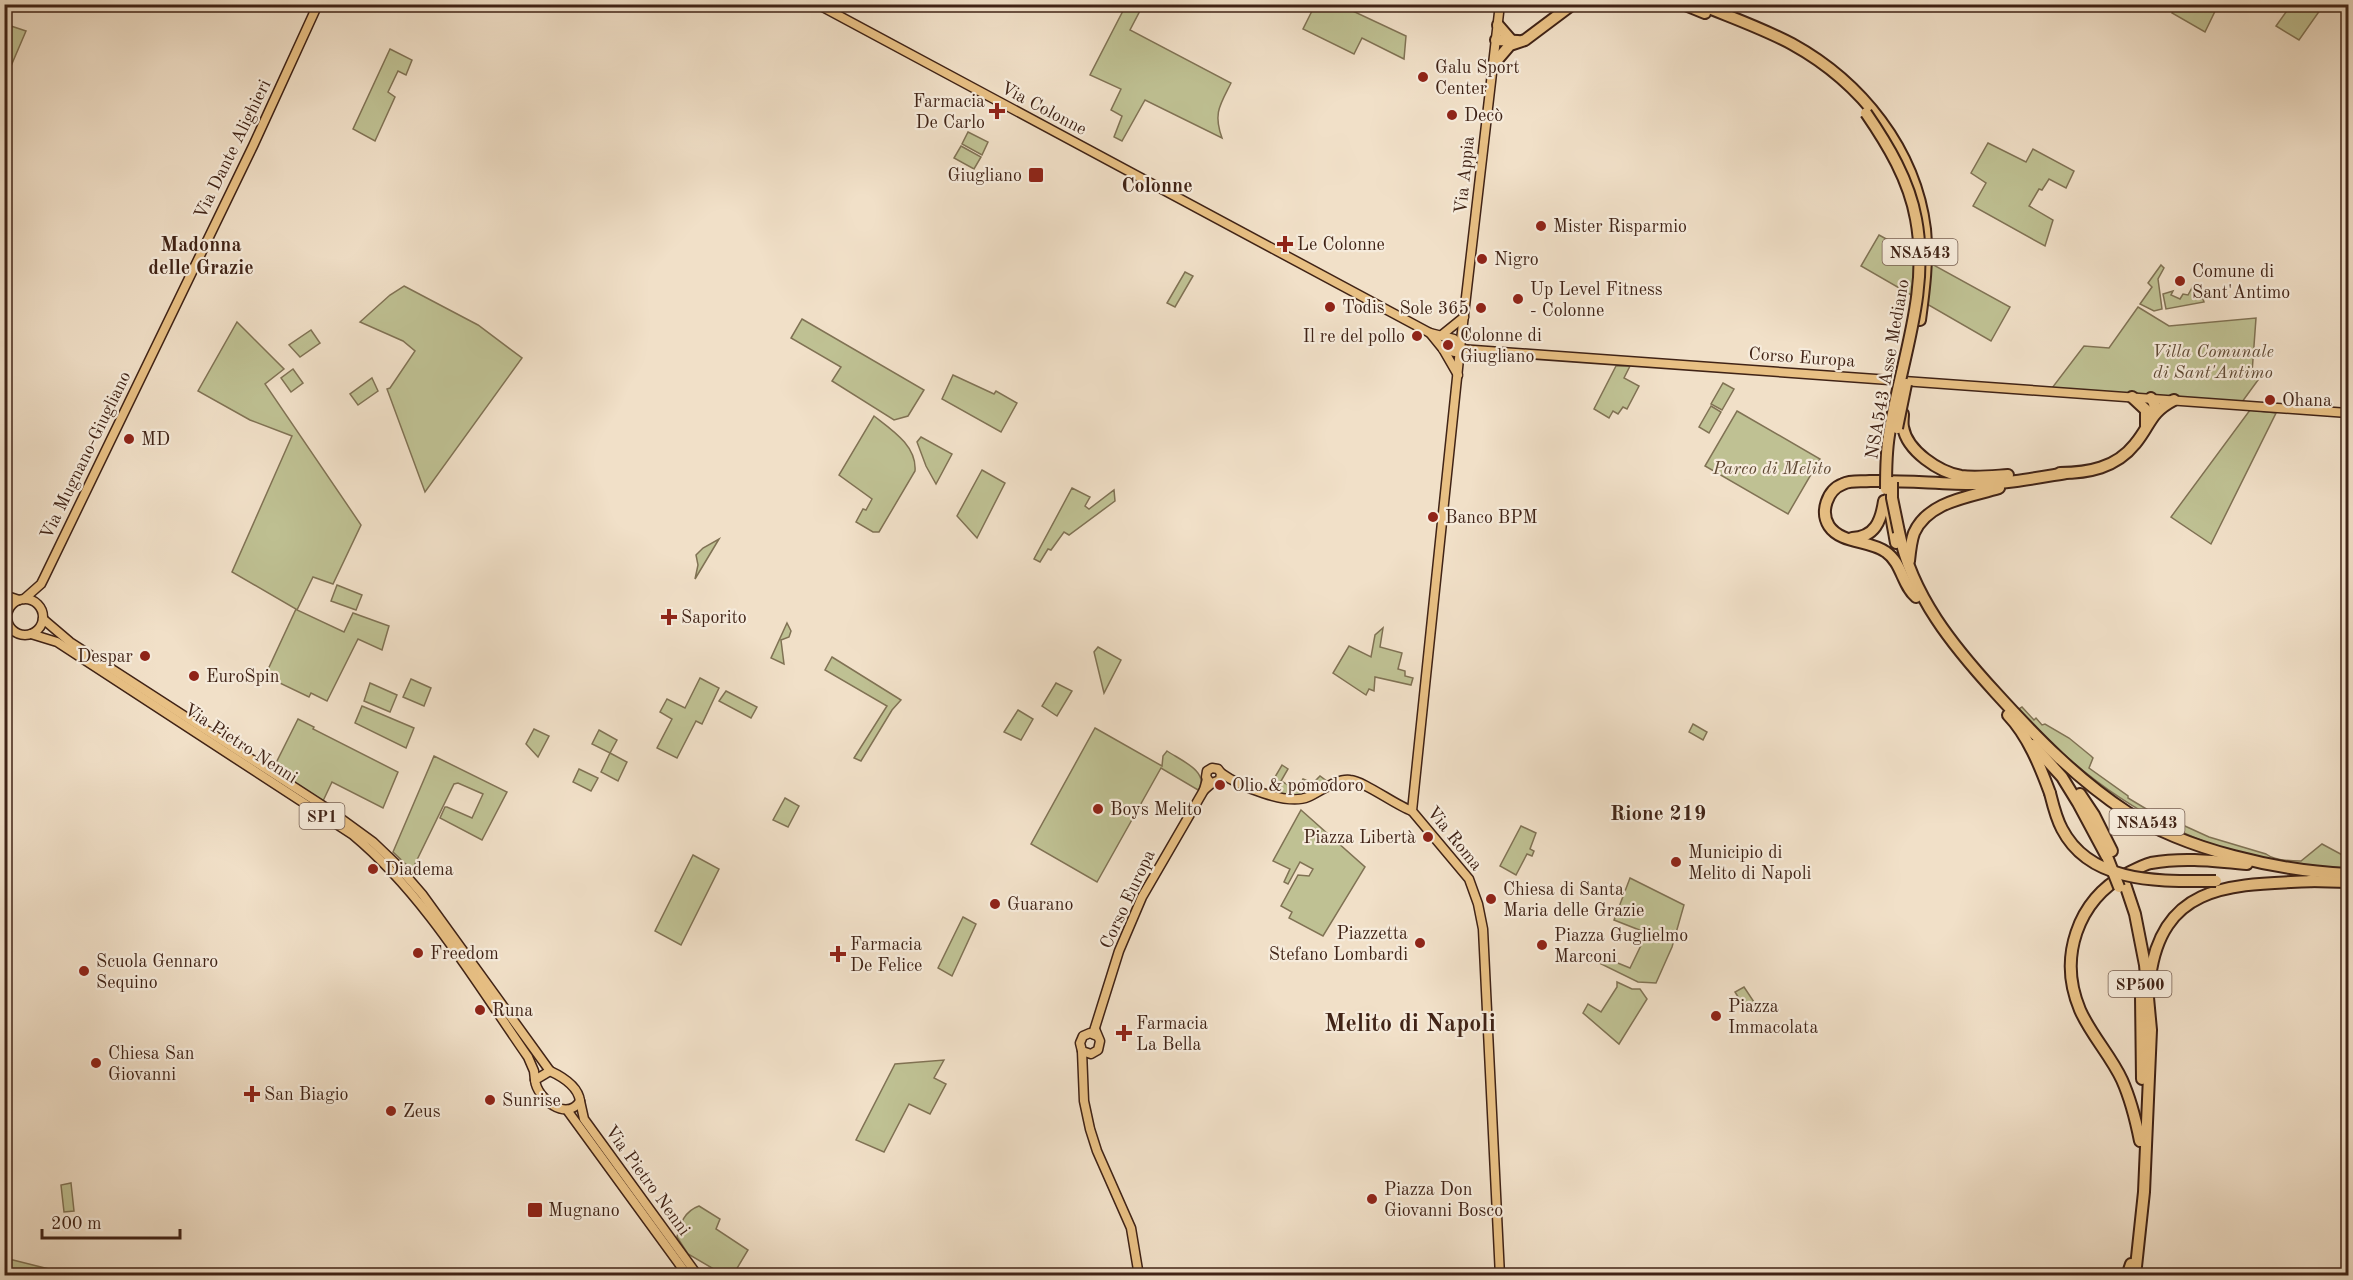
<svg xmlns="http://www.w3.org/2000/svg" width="2353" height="1280" font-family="'Old Standard TT',serif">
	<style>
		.green { fill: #bfc193; stroke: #807254; stroke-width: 1.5 }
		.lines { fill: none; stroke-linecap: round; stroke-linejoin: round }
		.major-casing { stroke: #402316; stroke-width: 11 }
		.highway-casing { stroke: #402316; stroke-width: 14 }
		.major { stroke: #e8c084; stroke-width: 8 }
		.highway { stroke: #e8c084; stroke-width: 10 }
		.highway-bridge-casing { stroke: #402316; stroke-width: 14; stroke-linecap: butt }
		.highway-bridge { stroke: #e8c084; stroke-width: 10 }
		.poi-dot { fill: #8f2418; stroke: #f6ebdb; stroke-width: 2 }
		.labels { text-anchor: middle; stroke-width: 4.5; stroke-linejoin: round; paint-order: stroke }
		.shield { fill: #f6ebdb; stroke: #775f51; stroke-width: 1.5 }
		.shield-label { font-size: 16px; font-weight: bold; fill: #402316 }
		.poi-label { font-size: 18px; fill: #402316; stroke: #f6ebdb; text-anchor: start }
		.street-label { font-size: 18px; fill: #402316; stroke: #f6ebdb }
		.park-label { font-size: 18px; font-style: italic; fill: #604a35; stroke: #f6ebdb }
		.neighbourhood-label { font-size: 20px; font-weight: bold; fill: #402316; stroke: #f6ebdb }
		.quarter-label { font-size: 21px; font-weight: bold; fill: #402316; stroke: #f6ebdb }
		.district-label { font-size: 24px; font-weight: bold; fill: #402316; stroke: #f6ebdb }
	</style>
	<rect width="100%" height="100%" fill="#f1e0c8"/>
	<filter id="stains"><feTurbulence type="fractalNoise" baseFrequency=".00333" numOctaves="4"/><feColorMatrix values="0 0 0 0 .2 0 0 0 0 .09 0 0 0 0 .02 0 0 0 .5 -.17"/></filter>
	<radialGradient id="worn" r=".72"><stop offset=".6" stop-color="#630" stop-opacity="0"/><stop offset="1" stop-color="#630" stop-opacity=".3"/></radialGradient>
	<!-- green -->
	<g class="green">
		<path d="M 2177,4 L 2218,4 L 2218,5 L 2205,32 L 2172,13 Z"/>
		<path d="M 1126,5 L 1143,5 L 1130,30 L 1231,83 C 1220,105 1213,113 1222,138 L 1145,100 L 1122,141 L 1114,137 L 1122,116 L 1111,110 L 1121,89 L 1090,75 Z"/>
		<path d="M 1315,5 L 1340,5 L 1406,36 L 1404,59 L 1362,38 L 1354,54 L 1303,29 Z"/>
		<path d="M 2291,5 L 2320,5 L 2323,6 L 2299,40 L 2276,26 Z"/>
		<path d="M 5,24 L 26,31 L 5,80 L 4,24 Z"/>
		<path d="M 390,49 L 412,60 L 406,75 L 398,71 L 388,92 L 395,97 L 375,141 L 353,129 Z"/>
		<path d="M 968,132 L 988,142 L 982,155 L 962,144 Z"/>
		<path d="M 1988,143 L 2026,162 L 2033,149 L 2074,171 L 2066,188 L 2049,179 L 2042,190 L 2039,189 L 2029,206 L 2053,220 L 2045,246 L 1973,206 L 1986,183 L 1971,173 Z"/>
		<path d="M 961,146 L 981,157 L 974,169 L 954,158 Z"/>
		<path d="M 1879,235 L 2010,307 L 1991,341 L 1861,266 Z"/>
		<path d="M 2161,265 L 2164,268 L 2158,279 L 2162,309 L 2154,311 L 2140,304 L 2152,287 L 2148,283 Z"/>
		<path d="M 1185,272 L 1193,276 L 1175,307 L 1167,303 Z"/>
		<path d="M 2194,284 L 2198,285 L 2204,302 L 2166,309 L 2163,294 L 2173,291 L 2171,295 L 2180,299 L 2183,294 L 2188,295 Z"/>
		<path d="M 404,286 L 478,325 L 522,358 L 425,492 L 387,389 L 390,388 L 415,351 L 403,341 L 360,322 L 390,295 Z"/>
		<path d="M 2138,307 L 2169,326 L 2256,318 L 2252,373 L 2258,380 L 2242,402 L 2052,388 L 2084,346 L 2109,348 Z"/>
		<path d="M 802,319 L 924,390 L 908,416 L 894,420 L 832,381 L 841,367 L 791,338 Z"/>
		<path d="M 237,322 L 284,369 L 265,384 L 361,525 L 333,584 L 313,577 L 297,610 L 344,632 L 353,613 L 389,626 L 382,650 L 358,639 L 327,701 L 311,693 L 309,697 L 265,676 L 296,609 L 232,572 L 292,436 L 250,420 L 198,391 Z"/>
		<path d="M 311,330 L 320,343 L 300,357 L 289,345 Z"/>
		<path d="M 1616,366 L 1630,366 L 1624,378 L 1639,386 L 1627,409 L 1623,407 L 1618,414 L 1613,411 L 1609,418 L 1594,409 Z"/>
		<path d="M 293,369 L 303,383 L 291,392 L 281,378 Z"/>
		<path d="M 953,375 L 994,394 L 996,391 L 1017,403 L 1001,432 L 942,399 Z"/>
		<path d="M 372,378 L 378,391 L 358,405 L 350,394 Z"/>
		<path d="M 1723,383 L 1734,389 L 1722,410 L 1711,404 Z"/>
		<path d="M 1711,406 L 1721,412 L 1709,433 L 1699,427 Z"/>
		<path d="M 2250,410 L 2276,413 L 2211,544 L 2171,517 Z"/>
		<path d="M 1737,411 L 1820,459 L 1788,514 L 1705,466 Z"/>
		<path d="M 874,416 C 892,430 917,446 915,471 L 879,532 L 873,532 L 856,522 L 863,509 L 866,510 L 872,499 L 839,475 Z"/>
		<path d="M 921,437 L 952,454 L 936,484 L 926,466 L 917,442 Z"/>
		<path d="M 982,470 L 1005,483 L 977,538 L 957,516 Z"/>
		<path d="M 1072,488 L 1090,497 L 1085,506 L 1089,509 L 1114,490 L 1115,501 L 1069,535 L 1064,532 L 1051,550 L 1048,549 L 1040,562 L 1034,559 Z"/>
		<path d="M 719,539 L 695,579 L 698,565 L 696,555 L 703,548 Z"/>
		<path d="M 337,585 L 362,595 L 356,610 L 331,601 Z"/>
		<path d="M 787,623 L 791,631 L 789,637 L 781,640 L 784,664 L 771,658 Z"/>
		<path d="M 1383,628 L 1380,647 L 1402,653 L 1398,669 L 1405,671 L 1405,676 L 1413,678 L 1411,685 L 1375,677 L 1374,691 L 1369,689 L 1366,695 L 1333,673 L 1349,646 L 1371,657 L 1375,635 Z"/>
		<path d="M 1098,647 L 1121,660 L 1104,693 L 1094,652 Z"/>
		<path d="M 832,657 L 901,700 L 892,710 L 861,761 L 854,758 L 887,706 L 825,670 Z"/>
		<path d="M 700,678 L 719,688 L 702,724 L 696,721 L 677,758 L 657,748 L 672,719 L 660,712 L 667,699 L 685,708 Z"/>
		<path d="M 411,679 L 431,688 L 424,706 L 403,697 Z"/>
		<path d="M 370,683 L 397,695 L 390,712 L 364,701 Z"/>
		<path d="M 1056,683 L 1072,691 L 1057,716 L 1042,706 Z"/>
		<path d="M 726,691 L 757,707 L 751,718 L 719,701 Z"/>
		<path d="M 362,706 L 414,728 L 406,748 L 355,723 Z"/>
		<path d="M 2022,707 L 2034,720 L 2036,718 L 2042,725 L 2045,724 L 2069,738 L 2091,756 L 2093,758 L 2089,768 L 2128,796 L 2128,798 L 2163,819 L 2165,817 L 2209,837 L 2266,854 C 2274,860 2290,861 2301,861 L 2322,844 L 2348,858 L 2348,871 C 2325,868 2299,868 2276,863 C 2173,841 2088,787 2019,709 Z"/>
		<path d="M 1018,710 L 1033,719 L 1021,740 L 1004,732 Z"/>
		<path d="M 298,719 L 314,727 L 313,729 L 398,772 L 383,808 L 332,782 L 323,801 L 273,769 Z"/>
		<path d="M 1693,724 L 1707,732 L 1703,740 L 1689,732 Z"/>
		<path d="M 1095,728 L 1162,766 L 1163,756 L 1167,751 C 1180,760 1211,772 1198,790 L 1161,768 L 1097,882 L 1031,844 Z"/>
		<path d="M 534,729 L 549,736 L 538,757 L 526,744 Z"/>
		<path d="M 599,730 L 617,740 L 610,753 L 592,744 Z"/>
		<path d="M 610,753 L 627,762 L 618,781 L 601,772 Z"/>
		<path d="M 434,756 L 507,792 L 482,840 L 440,818 L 445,807 L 447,807 L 472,818 L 483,794 L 458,783 L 454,784 L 412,870 L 393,852 Z"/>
		<path d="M 1282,765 L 1288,769 L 1281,781 L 1297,790 L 1303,779 L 1313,783 L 1320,776 L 1328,782 C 1304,795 1295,802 1268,789 Z"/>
		<path d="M 579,769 L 598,778 L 591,791 L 573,782 Z"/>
		<path d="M 785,798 L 799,806 L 788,827 L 773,820 Z"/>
		<path d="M 1301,810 L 1365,867 L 1323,936 L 1289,918 L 1292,912 L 1281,906 L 1298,875 L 1309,876 L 1313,869 L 1300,862 L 1288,884 L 1284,882 L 1290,869 L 1273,861 Z"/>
		<path d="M 1521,826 L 1536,833 L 1530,849 L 1534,851 L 1532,856 L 1527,854 L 1516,875 L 1500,866 Z"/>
		<path d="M 693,855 L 719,869 L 681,945 L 655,931 Z"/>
		<path d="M 1630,878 L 1684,905 L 1672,947 L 1656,983 L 1638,982 L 1595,961 L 1598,955 L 1630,968 L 1647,933 L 1614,920 Z"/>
		<path d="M 963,917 L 976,924 L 952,976 L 938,968 Z"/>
		<path d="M 1617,982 L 1632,989 L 1640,989 L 1647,999 L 1619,1044 L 1583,1013 L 1588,1004 L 1601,1012 L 1617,987 Z"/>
		<path d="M 1744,987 L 1754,1002 L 1745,1008 L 1735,992 Z"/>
		<path d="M 944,1060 L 934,1078 L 946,1084 L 930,1114 L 909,1104 L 884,1152 L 856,1140 L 895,1064 Z"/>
		<path d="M 71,1183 L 74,1211 L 64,1212 L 61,1185 Z"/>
		<path d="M 699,1206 L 720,1219 L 716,1229 L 748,1250 L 733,1275 L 724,1275 L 688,1254 L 677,1237 C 680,1223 685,1211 699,1206 Z"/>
		<path d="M 5,1258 L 49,1269 L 46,1275 L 5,1275 Z"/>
	</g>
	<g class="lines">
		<!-- major casing -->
		<g class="major-casing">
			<g id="major">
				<path d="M 817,4 L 1430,333 L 1454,339 L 1460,349"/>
				<path d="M 1500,4 L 1460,349 L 1412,811 L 1469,879 L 1478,904 L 1483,929 L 1500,1276"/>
				<path d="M 1430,333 L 1443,349 L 1458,375"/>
				<path d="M 1443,334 L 1464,317"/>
				<path d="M 1443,349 L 1455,352 L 1460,349 L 2348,413"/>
				<path d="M 4,595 L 19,600"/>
				<path d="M 24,599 L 41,584 L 44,578 L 253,146 L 318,4"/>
				<circle cx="25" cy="617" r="18"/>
				<path d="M 43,619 L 70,642 L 325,807 L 373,842 L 396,864 L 422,894 L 550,1071"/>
				<path d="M 31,634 L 57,642 L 353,835 C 424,894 475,981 528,1057 L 534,1071 L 535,1080"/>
				<path d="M 1221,773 C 1239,786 1287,806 1308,797 C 1320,792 1337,778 1350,780 C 1364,781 1395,805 1412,811"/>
				<path d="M 1204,790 L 1212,783 L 1220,780 L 1221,773 L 1218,769 L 1212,768 L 1207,771 L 1206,777 L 1209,781"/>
				<path d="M 1095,1029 L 1100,1041 L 1098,1050 L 1091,1054 L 1082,1051 L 1080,1043 L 1083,1036 L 1090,1033 L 1097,1036"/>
				<path d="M 1093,1034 L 1119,951 L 1142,897 L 1204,790 L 1207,779"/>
				<path d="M 1082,1051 L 1084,1101 L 1090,1129 L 1097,1151 L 1131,1228 L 1139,1276"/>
				<path d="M 550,1071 C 563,1077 578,1086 580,1101 C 567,1122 537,1099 535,1080 Z"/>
				<path d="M 580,1101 L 584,1119 L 698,1276"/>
				<path d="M 567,1110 L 688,1276"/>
			</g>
		</g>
		<!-- highway casing -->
		<g class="highway-casing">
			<g id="highway">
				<path d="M 1683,4 L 1705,13"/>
				<path d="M 1699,4 C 1730,17 1762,28 1792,44 C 1861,82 1915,149 1925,229 C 1928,260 1924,290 1920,320"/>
				<path d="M 1498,25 L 1511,40"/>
				<path d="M 1496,40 L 1518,41"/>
				<path d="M 1492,66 L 1510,45 L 1525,40 L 1573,4"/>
				<path d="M 2132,397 L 2146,410 L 2146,426"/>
				<path d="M 2151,398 L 2154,403 L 2155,412"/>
				<path d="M 1903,414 C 1903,418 1902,423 1903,427 C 1907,451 1939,472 1961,476 C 1976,478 1993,476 2008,475"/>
				<path d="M 2060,473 C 2088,473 2116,468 2135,444 C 2151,425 2149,413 2174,400"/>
				<path d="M 1888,499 L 1896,543"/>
				<path d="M 1899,532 C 1912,596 1953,646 1996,693 C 2036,737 2078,780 2127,812 C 2186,850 2279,871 2348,874"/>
				<path d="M 1852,538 C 1875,537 1881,521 1884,501"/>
				<path d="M 1909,561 C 1910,551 1911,541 1914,533 C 1928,501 1970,497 1999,488"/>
				<path d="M 1916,597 C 1902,585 1902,563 1886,552 C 1870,540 1841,544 1829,526 C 1820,512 1827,490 1843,484 C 1851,480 1861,482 1870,481 C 1905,480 1940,484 1975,484 C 2006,484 2036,478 2066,473"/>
				<path d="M 2008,715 C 2028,736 2040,766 2050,793"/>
				<path d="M 2033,745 L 2062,777 L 2078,803 L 2108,859"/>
				<path d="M 2080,794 L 2094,815 L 2112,851"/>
				<path d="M 2310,881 L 2348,882"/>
				<path d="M 2125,884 L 2135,914 L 2145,965 L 2151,1030 L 2144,1192 L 2135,1276"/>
				<path d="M 2150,977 C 2163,880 2237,885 2314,881"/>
				<path d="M 2141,996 L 2142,1079"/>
				<path d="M 2140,1141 C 2136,1121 2131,1100 2122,1080 C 2111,1056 2091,1035 2080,1010 C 2058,958 2077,901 2126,874 C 2134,870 2143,865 2151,863 C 2183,857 2215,861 2247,864"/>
				<path d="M 2127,1276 L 2131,1264"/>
			</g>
		</g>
		<!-- major -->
		<use href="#major" class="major"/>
		<!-- highway -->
		<use href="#highway" class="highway"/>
		<!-- highway-bridge casing -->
		<g class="highway-bridge-casing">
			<g id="highway-bridge">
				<path d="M 1866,113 C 1888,145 1909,180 1916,219 C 1930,293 1900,363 1889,435 C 1886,453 1886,471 1886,489"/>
				<path d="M 1897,428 L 1906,384"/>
				<path d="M 1892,482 L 1892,498 L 1899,532"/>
				<path d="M 2050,793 C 2053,805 2056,818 2062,829 C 2091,885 2162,881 2216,881"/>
				<path d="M 2108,859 L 2119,887"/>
			</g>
		</g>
		<!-- highway-bridge -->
		<use href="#highway-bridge" class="highway-bridge"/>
	</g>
	<!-- markers -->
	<g class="poi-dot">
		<circle cx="1423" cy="77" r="6"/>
		<path d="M994 102h6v6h6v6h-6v6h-6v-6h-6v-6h6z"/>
		<circle cx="1452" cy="115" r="6"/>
		<rect x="1028" y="167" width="16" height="16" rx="3"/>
		<circle cx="1541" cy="226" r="6"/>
		<path d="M1282 235h6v6h6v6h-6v6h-6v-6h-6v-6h6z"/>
		<circle cx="1482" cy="259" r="6"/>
		<circle cx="2180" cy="281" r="6"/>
		<circle cx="1518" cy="299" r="6"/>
		<circle cx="1330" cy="307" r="6"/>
		<circle cx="1481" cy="308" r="6"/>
		<circle cx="1417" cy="336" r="6"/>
		<circle cx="1448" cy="345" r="6"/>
		<circle cx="2270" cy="400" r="6"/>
		<circle cx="129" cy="439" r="6"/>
		<circle cx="1433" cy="517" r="6"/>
		<path d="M666 608h6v6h6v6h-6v6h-6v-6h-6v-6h6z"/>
		<circle cx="145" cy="656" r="6"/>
		<circle cx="194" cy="676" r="6"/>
		<circle cx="1220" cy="785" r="6"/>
		<circle cx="1098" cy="809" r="6"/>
		<circle cx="1428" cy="837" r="6"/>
		<circle cx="1676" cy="862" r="6"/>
		<circle cx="373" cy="869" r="6"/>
		<circle cx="1491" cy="899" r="6"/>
		<circle cx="995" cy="904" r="6"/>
		<circle cx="1420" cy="943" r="6"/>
		<circle cx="1542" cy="945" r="6"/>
		<circle cx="418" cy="953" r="6"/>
		<path d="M835 945h6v6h6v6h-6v6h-6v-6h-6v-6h6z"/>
		<circle cx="84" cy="971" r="6"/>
		<circle cx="480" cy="1010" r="6"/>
		<circle cx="1716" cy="1016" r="6"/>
		<path d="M1121 1024h6v6h6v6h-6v6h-6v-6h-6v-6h6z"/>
		<circle cx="96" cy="1063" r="6"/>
		<path d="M249 1085h6v6h6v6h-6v6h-6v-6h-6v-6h6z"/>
		<circle cx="490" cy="1100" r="6"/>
		<circle cx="391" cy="1111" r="6"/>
		<circle cx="1372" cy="1199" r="6"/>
		<rect x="527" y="1202" width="16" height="16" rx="3"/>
	</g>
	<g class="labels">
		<!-- shield labels -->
		<g class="shield">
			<rect x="1882.5" y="239" width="75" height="26" rx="4.5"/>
			<rect x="299.5" y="803" width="45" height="26" rx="4.5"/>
			<rect x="2109.5" y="809" width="75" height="26" rx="4.5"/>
			<rect x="2108.5" y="971" width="63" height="26" rx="4.5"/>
		</g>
		<g class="shield-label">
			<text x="1920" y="258">NSA543</text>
			<text x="322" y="822">SP1</text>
			<text x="2147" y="828">NSA543</text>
			<text x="2140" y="990">SP500</text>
		</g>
		<!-- poi labels -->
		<g class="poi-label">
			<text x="1435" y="73">Galu Sport<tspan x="1435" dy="21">Center</tspan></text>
			<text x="985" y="107" text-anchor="end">Farmacia<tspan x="985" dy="21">De Carlo</tspan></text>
			<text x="1464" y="121">Decò</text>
			<text x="1022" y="181" text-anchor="end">Giugliano</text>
			<text x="1553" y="232">Mister Risparmio</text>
			<text x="1297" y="250">Le Colonne</text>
			<text x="1494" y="265">Nigro</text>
			<text x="2192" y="277">Comune di<tspan x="2192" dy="21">Sant'Antimo</tspan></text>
			<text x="1530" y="295">Up Level Fitness<tspan x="1530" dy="21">- Colonne</tspan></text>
			<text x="1342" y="313">Todis</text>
			<text x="1469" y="314" text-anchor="end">Sole 365</text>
			<text x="1460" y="341">Colonne di<tspan x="1460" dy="21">Giugliano</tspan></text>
			<text x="1405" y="342" text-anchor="end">Il re del pollo</text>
			<text x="2282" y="406">Ohana</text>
			<text x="141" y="445">MD</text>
			<text x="1445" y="523">Banco BPM</text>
			<text x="681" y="623">Saporito</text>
			<text x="133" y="662" text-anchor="end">Despar</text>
			<text x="206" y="682">EuroSpin</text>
			<text x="1232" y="791">Olio &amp; pomodoro</text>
			<text x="1110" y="815">Boys Melito</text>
			<text x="1416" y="843" text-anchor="end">Piazza Libertà</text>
			<text x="1688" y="858">Municipio di<tspan x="1688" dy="21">Melito di Napoli</tspan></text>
			<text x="385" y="875">Diadema</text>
			<text x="1503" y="895">Chiesa di Santa<tspan x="1503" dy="21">Maria delle Grazie</tspan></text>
			<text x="1007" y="910">Guarano</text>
			<text x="1408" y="939" text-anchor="end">Piazzetta<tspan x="1408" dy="21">Stefano Lombardi</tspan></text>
			<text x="1554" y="941">Piazza Guglielmo<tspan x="1554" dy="21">Marconi</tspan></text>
			<text x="850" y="950">Farmacia<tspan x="850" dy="21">De Felice</tspan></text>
			<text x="430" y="959">Freedom</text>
			<text x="96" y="967">Scuola Gennaro<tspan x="96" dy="21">Sequino</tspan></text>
			<text x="1728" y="1012">Piazza<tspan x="1728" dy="21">Immacolata</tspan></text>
			<text x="492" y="1016">Runa</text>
			<text x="1136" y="1029">Farmacia<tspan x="1136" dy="21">La Bella</tspan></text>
			<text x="108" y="1059">Chiesa San<tspan x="108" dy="21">Giovanni</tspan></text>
			<text x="264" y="1100">San Biagio</text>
			<text x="502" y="1106">Sunrise</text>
			<text x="403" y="1117">Zeus</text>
			<text x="1384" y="1195">Piazza Don<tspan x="1384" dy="21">Giovanni Bosco</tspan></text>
			<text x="548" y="1216">Mugnano</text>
		</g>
		<!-- street labels -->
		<g class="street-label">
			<text transform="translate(1044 108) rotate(28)" y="6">Via Colonne</text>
			<text transform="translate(232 149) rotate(-64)" y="6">Via Dante Alighieri</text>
			<text transform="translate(1464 175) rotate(-84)" y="6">Via Appia</text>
			<text transform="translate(1802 357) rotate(4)" y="6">Corso Europa</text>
			<text transform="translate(1887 369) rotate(-80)" y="6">NSA543 Asse Mediano</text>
			<text transform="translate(85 455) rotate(-64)" y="6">Via Mugnano-Giugliano</text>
			<text transform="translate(241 743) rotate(33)" y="6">Via Pietro Nenni</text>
			<text transform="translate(1455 838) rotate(51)" y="6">Via Roma</text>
			<text transform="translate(1127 899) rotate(-65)" y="6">Corso Europa</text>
			<text transform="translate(648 1180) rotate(54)" y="6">Via Pietro Nenni</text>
		</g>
		<!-- park labels -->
		<g class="park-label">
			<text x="2213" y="357">Villa Comunale<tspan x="2213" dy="21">di Sant'Antimo</tspan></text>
			<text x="1772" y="474">Parco di Melito</text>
		</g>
		<!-- neighbourhood labels -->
		<g class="neighbourhood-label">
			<text x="1157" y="192">Colonne</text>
			<text x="201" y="251">Madonna<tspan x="201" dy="23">delle Grazie</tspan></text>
		</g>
		<!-- quarter labels -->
		<g class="quarter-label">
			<text x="1658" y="820">Rione 219</text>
		</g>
		<!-- district labels -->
		<g class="district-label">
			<text x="1410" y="1031">Melito di Napoli</text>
		</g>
	</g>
	<!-- margin -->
	<rect width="2353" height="1280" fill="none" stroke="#f1e0c8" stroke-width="24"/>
	<rect x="6" y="6" width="2341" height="1268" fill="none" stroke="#402316" stroke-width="3"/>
	<rect x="12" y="12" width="2329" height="1256" fill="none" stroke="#402316" stroke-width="1.5"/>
	<!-- scale -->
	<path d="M42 1229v9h138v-9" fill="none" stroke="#402316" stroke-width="3"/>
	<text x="51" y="1229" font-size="18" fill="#402316" stroke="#f6ebdb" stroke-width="4.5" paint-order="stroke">200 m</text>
	<rect width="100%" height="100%" filter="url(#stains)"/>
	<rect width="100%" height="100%" fill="url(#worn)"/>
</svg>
